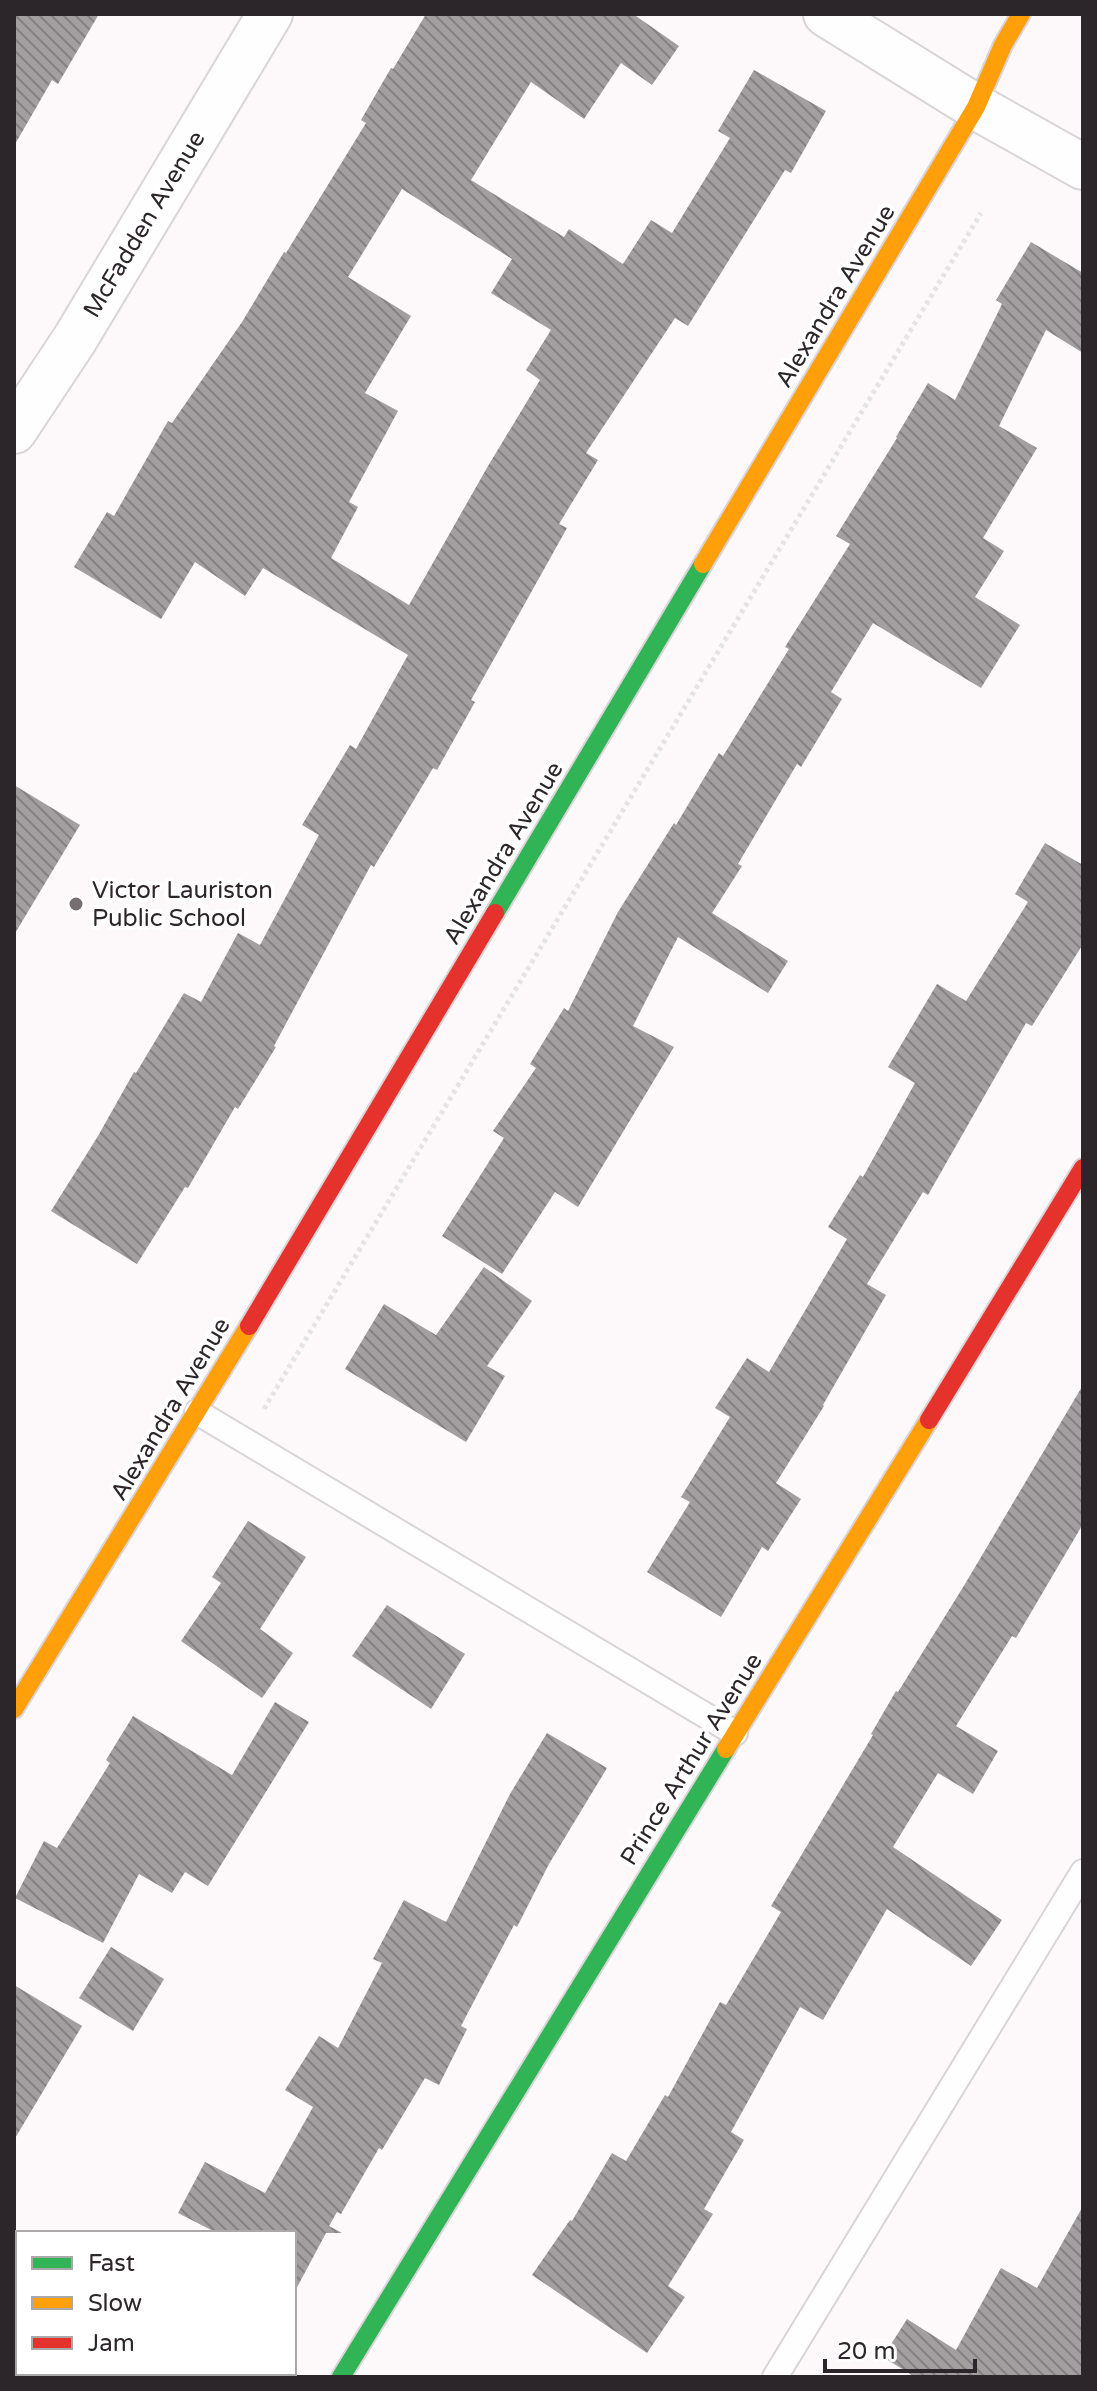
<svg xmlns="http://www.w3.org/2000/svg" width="1097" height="2391" font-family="'Varela Round',sans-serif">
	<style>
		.building { fill: url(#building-back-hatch); fill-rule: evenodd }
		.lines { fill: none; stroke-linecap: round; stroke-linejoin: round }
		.lane-casing { stroke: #d9d4d7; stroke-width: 28 }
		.street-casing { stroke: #d9d4d7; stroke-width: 48 }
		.fast-casing { stroke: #d9d4d7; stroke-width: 22 }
		.slow-casing { stroke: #d9d4d7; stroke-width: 22 }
		.jam-casing { stroke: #d9d4d7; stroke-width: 22 }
		.path { stroke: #e5e4e5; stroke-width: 5; stroke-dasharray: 4 4; stroke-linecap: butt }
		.lane { stroke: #fffefe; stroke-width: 24 }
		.street { stroke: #fffefe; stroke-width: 44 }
		.fast { stroke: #30b455; stroke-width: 18 }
		.slow { stroke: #ff9f0a; stroke-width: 18 }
		.jam { stroke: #e5322d; stroke-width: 18 }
		.poi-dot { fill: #756f72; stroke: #fff; stroke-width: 3 }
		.labels { text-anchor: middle; stroke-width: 8; stroke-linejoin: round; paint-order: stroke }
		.street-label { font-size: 24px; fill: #2c2529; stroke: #fff }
		.poi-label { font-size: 24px; fill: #2c2529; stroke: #fff; text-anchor: start }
	</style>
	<defs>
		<pattern id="building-back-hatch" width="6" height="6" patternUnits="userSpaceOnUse" patternTransform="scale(2)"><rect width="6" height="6" fill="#a39ea0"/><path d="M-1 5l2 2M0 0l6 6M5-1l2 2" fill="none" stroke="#858182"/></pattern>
	</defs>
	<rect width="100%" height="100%" fill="#fdf9fb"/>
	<!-- building -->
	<g class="building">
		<path d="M 14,14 L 99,14 L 58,84 L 52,80 L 14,146 Z"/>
		<path d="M 426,14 L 633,14 L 679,46 L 652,85 L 621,63 L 584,119 L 531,82 L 471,180 L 564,237 L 569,229 L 623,264 L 651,220 L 672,233 L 730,138 L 718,131 L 754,70 L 826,111 L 791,173 L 785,170 L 688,326 L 675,318 L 586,453 L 598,460 L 559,524 L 567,528 L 471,700 L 475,702 L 437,770 L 433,768 L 374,867 L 371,865 L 274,1046 L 276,1047 L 238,1109 L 235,1107 L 188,1188 L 185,1187 L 137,1264 L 51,1211 L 98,1136 L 134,1072 L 136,1073 L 184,993 L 201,1002 L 238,933 L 260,945 L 319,835 L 302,825 L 350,745 L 356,749 L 408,655 L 263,568 L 245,596 L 195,562 L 161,619 L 74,567 L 107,512 L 114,516 L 168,421 L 172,423 L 242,322 L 284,252 L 286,253 L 366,123 L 361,120 L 391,68 L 393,69 ZM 402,189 L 512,259 L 491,293 L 551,330 L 526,370 L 540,380 L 488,466 L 409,605 L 331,558 L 358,507 L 349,502 L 398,411 L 365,393 L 411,316 L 348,277 Z"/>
		<path d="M 1031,242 L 1083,273 L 1083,353 L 1046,330 L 999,426 L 1037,448 L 983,538 L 1004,551 L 975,597 L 1020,625 L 981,688 L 873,623 L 831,692 L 842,699 L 801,767 L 797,764 L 738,864 L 742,866 L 712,913 L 788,961 L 768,993 L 678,937 L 633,1026 L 674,1047 L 578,1207 L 555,1192 L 502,1274 L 442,1236 L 504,1138 L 493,1131 L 536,1068 L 530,1064 L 564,1008 L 568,1011 L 618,912 L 674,823 L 676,825 L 719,753 L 723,756 L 789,649 L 785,647 L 850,544 L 836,536 L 897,438 L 896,437 L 928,383 L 955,400 L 1002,304 L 996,300 Z"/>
		<path d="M 14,785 L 80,825 L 14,935 Z"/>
		<path d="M 1045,843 L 1083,865 L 1083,944 L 1032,1026 L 1026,1023 L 928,1195 L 923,1192 L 867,1284 L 886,1295 L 823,1405 L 824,1406 L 776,1483 L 801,1499 L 768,1551 L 762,1547 L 721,1617 L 647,1572 L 690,1502 L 681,1497 L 730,1417 L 715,1408 L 747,1358 L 769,1372 L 847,1239 L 828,1227 L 860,1175 L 863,1177 L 915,1083 L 888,1067 L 937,984 L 966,1001 L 1028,902 L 1015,894 Z"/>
		<path d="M 484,1267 L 532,1301 L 487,1366 L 505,1376 L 466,1442 L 345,1369 L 384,1304 L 436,1335 Z"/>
		<path d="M 1083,1385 L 1083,1524 L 1016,1638 L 1012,1636 L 956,1726 L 998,1751 L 973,1794 L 938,1773 L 893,1847 L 1002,1920 L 971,1966 L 887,1909 L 823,2020 L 800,2007 L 731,2132 L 744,2140 L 704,2209 L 713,2214 L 668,2286 L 685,2297 L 647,2353 L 532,2275 L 570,2220 L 572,2221 L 612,2153 L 626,2161 L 665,2095 L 668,2097 L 720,2002 L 726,2005 L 781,1912 L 771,1906 L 873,1735 L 871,1734 L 896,1691 L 898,1692 L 965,1584 Z"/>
		<path d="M 248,1521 L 306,1557 L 260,1629 L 293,1653 L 262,1698 L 181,1641 L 221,1583 L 212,1577 Z"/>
		<path d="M 387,1605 L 465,1654 L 431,1709 L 352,1656 Z"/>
		<path d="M 275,1702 L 309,1722 L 208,1886 L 185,1872 L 172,1893 L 139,1874 L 103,1943 L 15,1898 L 44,1841 L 57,1848 L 110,1763 L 106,1760 L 133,1716 L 232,1775 Z"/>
		<path d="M 547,1733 L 607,1768 L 549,1864 L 517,1927 L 514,1925 L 461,2026 L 467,2029 L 439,2085 L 425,2078 L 382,2150 L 379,2148 L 341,2214 L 337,2212 L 329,2226 L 342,2233 L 326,2233 L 294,2293 L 294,2233 L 217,2233 L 178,2213 L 205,2162 L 265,2193 L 313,2107 L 285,2090 L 319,2036 L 338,2048 L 382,1963 L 373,1959 L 404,1900 L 446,1922 L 510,1794 Z"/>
		<path d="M 111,1947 L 164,1979 L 133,2031 L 79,1998 Z"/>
		<path d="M 14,1985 L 82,2026 L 14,2140 Z"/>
		<path d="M 1083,2206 L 1083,2377 L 915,2377 L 883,2357 L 907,2319 L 956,2350 L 1001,2268 L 1037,2288 Z"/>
	</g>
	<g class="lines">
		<!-- lane casing -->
		<g class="lane-casing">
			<g id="lane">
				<path d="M 197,1412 L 735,1733"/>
				<path d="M 775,2377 L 1083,1872"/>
			</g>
		</g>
		<!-- street casing -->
		<g class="street-casing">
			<g id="street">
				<path d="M 826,14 L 976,107 L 1083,167"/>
				<path d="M 14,431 L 75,339 L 270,14"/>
			</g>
		</g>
		<!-- fast casing -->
		<g class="fast-casing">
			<g id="fast">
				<path d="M 495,913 L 703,564"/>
				<path d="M 341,2377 L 726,1749"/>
			</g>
		</g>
		<!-- slow casing -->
		<g class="slow-casing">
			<g id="slow">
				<path d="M 703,564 L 976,107 L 1003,45 L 1021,14"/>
				<path d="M 14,1709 L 249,1326"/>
				<path d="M 726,1749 L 929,1420"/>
			</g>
		</g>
		<!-- jam casing -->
		<g class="jam-casing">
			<g id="jam">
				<path d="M 249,1326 L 495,913"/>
				<path d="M 929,1420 L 1083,1168"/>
			</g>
		</g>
		<!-- path -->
		<path class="path" d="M 264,1409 L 981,213"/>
		<!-- lane -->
		<use href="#lane" class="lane"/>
		<!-- street -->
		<use href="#street" class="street"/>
		<!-- fast -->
		<use href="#fast" class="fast"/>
		<!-- slow -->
		<use href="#slow" class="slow"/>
		<!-- jam -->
		<use href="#jam" class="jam"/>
	</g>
	<!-- markers -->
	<circle class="poi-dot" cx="76" cy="904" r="8"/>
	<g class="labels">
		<!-- street labels -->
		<g class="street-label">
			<text transform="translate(144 224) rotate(-59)" y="8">McFadden Avenue</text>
			<text transform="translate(835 296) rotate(-59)" y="8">Alexandra Avenue</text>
			<text transform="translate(503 853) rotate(-59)" y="8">Alexandra Avenue</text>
			<text transform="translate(170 1409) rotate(-59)" y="8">Alexandra Avenue</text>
			<text transform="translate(691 1759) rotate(-58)" y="8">Prince Arthur Avenue</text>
		</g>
		<!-- poi labels -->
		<g class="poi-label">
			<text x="92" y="898">Victor Lauriston<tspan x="92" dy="28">Public School</tspan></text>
		</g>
	</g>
	<!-- border -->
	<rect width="1097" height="2391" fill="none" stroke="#2c2529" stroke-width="32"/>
	<!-- legend -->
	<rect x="16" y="2231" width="280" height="144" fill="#ffffff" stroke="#aba8a9" stroke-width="2"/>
	<rect x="32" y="2257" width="40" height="12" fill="#30b455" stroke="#aba8a9" stroke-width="2"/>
	<text x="88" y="2271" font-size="24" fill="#2c2529">Fast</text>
	<rect x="32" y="2297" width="40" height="12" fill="#ff9f0a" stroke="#aba8a9" stroke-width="2"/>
	<text x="88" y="2311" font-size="24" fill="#2c2529">Slow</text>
	<rect x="32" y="2337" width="40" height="12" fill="#e5322d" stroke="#aba8a9" stroke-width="2"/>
	<text x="88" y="2351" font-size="24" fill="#2c2529">Jam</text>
	<!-- scale -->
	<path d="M825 2359v12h150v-12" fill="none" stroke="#2c2529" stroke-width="4"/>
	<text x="837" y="2359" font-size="24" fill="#2c2529" stroke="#ffffff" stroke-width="6" paint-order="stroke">20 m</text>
</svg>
